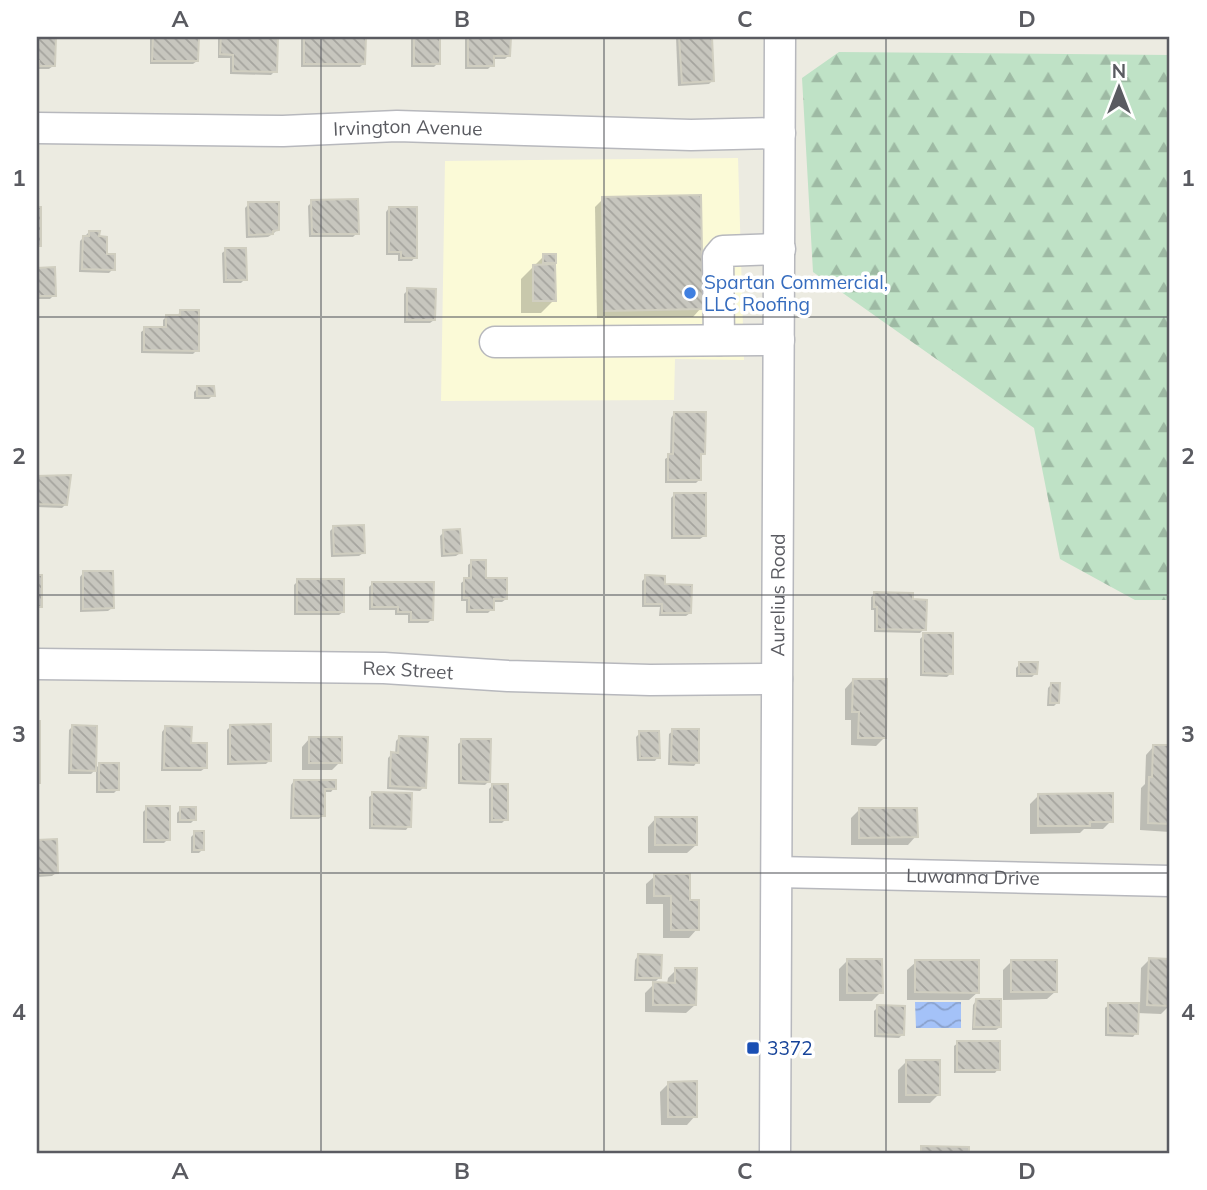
<svg xmlns="http://www.w3.org/2000/svg" width="1207" height="1190" font-family="Mulish,sans-serif">
	<style>
		.commercial { fill: #fbfad7 }
		.forest { fill: url(#forest-firs) }
		.water { fill: url(#water-waves) }
		.shadow { fill: #0003 }
		.building { fill: url(#building-back-hatch); stroke: #d0cec0; stroke-width: 2 }
		.lines { fill: none; stroke-linecap: round; stroke-linejoin: round }
		.minor-casing { stroke: #b7b8bd; stroke-width: 33 }
		.minor { stroke: #fff; stroke-width: 30 }
		.grid { fill: none; stroke: #5a5b61; stroke-width: 2; stroke-opacity: 0.55 }
		.shop-dot { fill: #3f7fe0; stroke: #fff; stroke-width: 2.5 }
		.transit-dot { fill: #1a4fb4; stroke: #fff; stroke-width: 2.5 }
		.labels { text-anchor: middle; stroke-width: 7; stroke-linejoin: round; paint-order: stroke }
		.street-label { font-size: 19px; fill: #5a5b61; stroke: #fff }
		.shop-label { font-size: 19px; fill: #366cbe; stroke: #fff; text-anchor: start }
		.transit-label { font-size: 19px; fill: #164399; stroke: #fff; text-anchor: start }
		.neatline { fill: none; stroke: #5a5b61; stroke-width: 2.5 }
		.grid-label { font-size: 23px; text-anchor: middle; font-weight: bold; fill: #5a5b61 }
	</style>
	<defs>
		<pattern id="forest-firs" width="22" height="20" patternUnits="userSpaceOnUse" patternTransform="scale(1.75)"><rect width="22" height="20" fill="#bfe2c6"/><path d="M5 1l3.5 6h-7zM16 11l3.5 6h-7z" fill="#9ebaa4"/></pattern>
		<pattern id="water-waves" width="16" height="10" patternUnits="userSpaceOnUse" patternTransform="scale(1.75)"><rect width="16" height="10" fill="#a4c2f8"/><path d="M0 5q4-4 8 0t8 0" fill="none" stroke="#89a1cc"/></pattern>
		<pattern id="building-back-hatch" width="6" height="6" patternUnits="userSpaceOnUse" patternTransform="scale(1.75)"><rect width="6" height="6" fill="#c7c6be"/><path d="M-1 5l2 2M0 0l6 6M5-1l2 2" fill="none" stroke="#a5a49e"/></pattern>
	</defs>
	<rect width="100%" height="100%" fill="#ecebe1"/>
	<!-- commercial -->
	<path class="commercial" d="M 738,158 L 744,360 L 675,359 L 674,400 L 441,401 L 445,161 Z"/>
	<!-- forest -->
	<path class="forest" d="M 839,52 L 1170,55 L 1170,600 L 1135,600 L 1060,559 L 1034,428 L 813,272 L 802,78 Z"/>
	<!-- water -->
	<path class="water" d="M 915,1002 L 961,1002 L 961,1028 L 916,1028 Z"/>
	<!-- shadow -->
	<g class="shadow">
		<path d="M 37,37 L 54,37 L 53,66 L 49,69 L 37,69 Z"/>
		<path d="M 150,37 L 197,37 L 197,61 L 193,64 L 150,64 Z"/>
		<path d="M 218,37 L 276,37 L 275,71 L 271,75 L 230,74 L 230,58 L 218,58 Z"/>
		<path d="M 301,37 L 364,37 L 364,63 L 360,67 L 301,67 Z"/>
		<path d="M 411,37 L 438,37 L 438,63 L 434,67 L 411,67 Z"/>
		<path d="M 445,37 L 509,37 L 509,55 L 505,59 L 492,59 L 492,65 L 488,69 L 465,69 L 465,39 L 445,39 Z"/>
		<path d="M 676,37 L 710,37 L 712,81 L 709,84 L 678,86 Z"/>
		<path d="M 603,199 L 701,308 L 693,317 L 597,318 L 595,207 Z"/>
		<path d="M 312,202 L 357,233 L 353,237 L 309,237 L 308,206 Z"/>
		<path d="M 249,204 L 278,229 L 274,233 L 268,237 L 246,238 L 245,208 Z"/>
		<path d="M 389,208 L 415,257 L 412,261 L 398,261 L 398,255 L 386,255 L 386,212 Z"/>
		<path d="M 89,232 L 113,269 L 109,273 L 79,272 L 80,241 Z"/>
		<path d="M 226,250 L 245,279 L 241,283 L 223,283 L 222,253 Z"/>
		<path d="M 544,256 L 554,256 L 554,300 L 541,313 L 521,313 L 521,279 Z"/>
		<path d="M 53,269 L 54,295 L 50,299 L 37,299 L 37,270 Z"/>
		<path d="M 408,290 L 434,320 L 430,323 L 404,323 L 404,294 Z"/>
		<path d="M 181,312 L 197,350 L 193,354 L 141,353 L 141,332 L 145,329 L 163,329 L 163,320 L 167,316 L 177,315 Z"/>
		<path d="M 198,388 L 213,395 L 209,399 L 194,399 L 194,392 Z"/>
		<path d="M 674,414 L 703,453 L 699,457 L 699,480 L 696,483 L 665,483 L 665,459 L 670,456 L 671,418 Z"/>
		<path d="M 37,477 L 69,477 L 66,504 L 62,508 L 37,507 Z"/>
		<path d="M 675,494 L 704,536 L 700,539 L 671,539 L 671,498 Z"/>
		<path d="M 334,527 L 363,553 L 359,556 L 331,557 L 330,531 Z"/>
		<path d="M 444,532 L 460,553 L 456,556 L 441,557 L 440,536 Z"/>
		<path d="M 472,562 L 484,580 L 506,599 L 502,602 L 492,602 L 492,609 L 488,613 L 466,613 L 466,601 L 461,601 L 461,583 L 465,580 L 468,580 L 468,565 Z"/>
		<path d="M 83,573 L 112,608 L 108,611 L 80,612 L 80,577 Z"/>
		<path d="M 646,577 L 663,586 L 690,613 L 686,616 L 659,616 L 660,607 L 642,607 L 642,581 Z"/>
		<path d="M 298,581 L 343,612 L 339,615 L 294,615 L 294,585 Z"/>
		<path d="M 373,583 L 431,620 L 428,623 L 408,623 L 408,615 L 395,615 L 395,610 L 369,610 L 369,587 Z"/>
		<path d="M 875,594 L 911,601 L 924,629 L 920,633 L 874,632 L 874,610 L 871,610 L 871,597 Z"/>
		<path d="M 924,635 L 951,673 L 947,677 L 920,676 L 920,639 Z"/>
		<path d="M 1020,664 L 1036,673 L 1032,677 L 1016,677 L 1016,668 Z"/>
		<path d="M 853,680 L 885,737 L 876,746 L 851,745 L 851,720 L 845,720 L 845,689 Z"/>
		<path d="M 1051,685 L 1058,702 L 1054,706 L 1047,706 L 1048,688 Z"/>
		<path d="M 72,727 L 94,770 L 99,765 L 118,789 L 114,793 L 96,793 L 96,769 L 91,774 L 68,774 L 69,730 Z"/>
		<path d="M 230,727 L 269,761 L 266,764 L 227,765 L 227,730 Z"/>
		<path d="M 165,728 L 190,744 L 205,768 L 201,771 L 161,771 L 162,732 Z"/>
		<path d="M 673,731 L 697,762 L 694,766 L 668,765 L 669,734 Z"/>
		<path d="M 640,733 L 658,757 L 655,761 L 637,761 L 636,737 Z"/>
		<path d="M 400,737 L 424,787 L 420,791 L 387,789 L 388,758 L 392,754 L 395,754 L 396,741 Z"/>
		<path d="M 310,738 L 340,762 L 332,770 L 302,770 L 302,747 Z"/>
		<path d="M 462,741 L 489,781 L 485,785 L 458,784 L 458,744 Z"/>
		<path d="M 1154,746 L 1170,747 L 1170,832 L 1140,830 L 1141,788 L 1145,784 L 1146,755 Z"/>
		<path d="M 294,781 L 334,788 L 331,792 L 323,792 L 323,815 L 319,819 L 290,819 L 291,785 Z"/>
		<path d="M 493,785 L 506,819 L 502,823 L 489,823 L 489,789 Z"/>
		<path d="M 373,794 L 409,826 L 406,830 L 369,829 L 369,797 Z"/>
		<path d="M 1039,795 L 1111,821 L 1103,829 L 1084,829 L 1080,833 L 1030,834 L 1030,804 Z"/>
		<path d="M 147,808 L 168,839 L 164,843 L 143,843 L 143,812 Z"/>
		<path d="M 181,809 L 195,819 L 191,823 L 177,823 L 177,813 Z"/>
		<path d="M 859,810 L 916,836 L 908,845 L 851,845 L 851,818 Z"/>
		<path d="M 656,818 L 696,845 L 687,853 L 648,853 L 648,827 Z"/>
		<path d="M 195,833 L 203,849 L 199,853 L 191,853 L 191,837 Z"/>
		<path d="M 37,841 L 55,841 L 56,873 L 52,876 L 37,877 Z"/>
		<path d="M 655,876 L 688,901 L 697,929 L 689,938 L 663,938 L 663,904 L 646,904 L 646,884 Z"/>
		<path d="M 638,956 L 659,978 L 656,981 L 634,981 L 635,960 Z"/>
		<path d="M 1149,960 L 1170,960 L 1169,1006 L 1161,1014 L 1137,1013 L 1136,1033 L 1133,1037 L 1105,1036 L 1105,1008 L 1109,1005 L 1140,1005 L 1141,968 Z"/>
		<path d="M 847,961 L 881,992 L 872,1001 L 839,1001 L 839,969 Z"/>
		<path d="M 916,962 L 978,992 L 969,1000 L 907,1000 L 907,970 Z"/>
		<path d="M 1011,962 L 1056,991 L 1047,999 L 1003,1000 L 1003,970 Z"/>
		<path d="M 676,970 L 695,1005 L 686,1013 L 645,1012 L 645,993 L 654,984 L 667,984 L 668,978 Z"/>
		<path d="M 976,1001 L 1000,1027 L 996,1030 L 972,1030 L 973,1005 Z"/>
		<path d="M 878,1007 L 903,1034 L 899,1038 L 874,1037 L 874,1011 Z"/>
		<path d="M 958,1043 L 998,1069 L 995,1073 L 954,1073 L 954,1046 Z"/>
		<path d="M 906,1062 L 939,1094 L 930,1103 L 898,1103 L 898,1070 Z"/>
		<path d="M 669,1083 L 695,1116 L 687,1125 L 661,1125 L 660,1092 Z"/>
	</g>
	<!-- building -->
	<g class="building">
		<path d="M 37,37 L 56,37 L 55,66 L 39,66 L 39,61 L 37,61 Z"/>
		<path d="M 153,37 L 199,37 L 198,61 L 152,61 Z"/>
		<path d="M 221,37 L 278,37 L 277,72 L 233,71 L 233,55 L 220,54 Z"/>
		<path d="M 304,37 L 366,37 L 365,64 L 304,64 Z"/>
		<rect x="414" y="37" width="26" height="27"/>
		<path d="M 468,37 L 511,37 L 510,56 L 494,56 L 494,66 L 468,66 Z"/>
		<path d="M 679,37 L 712,37 L 714,81 L 682,83 Z"/>
		<path d="M 701,195 L 703,309 L 604,311 L 602,197 Z"/>
		<path d="M 358,199 L 359,234 L 312,234 L 311,200 Z"/>
		<path d="M 248,202 L 279,202 L 279,230 L 273,231 L 273,234 L 249,235 Z"/>
		<rect x="37" y="207" width="4" height="39"/>
		<path d="M 389,207 L 417,207 L 417,258 L 401,258 L 401,252 L 389,252 Z"/>
		<path d="M 89,231 L 100,231 L 99,236 L 107,237 L 107,254 L 115,254 L 115,270 L 82,269 L 83,236 L 89,236 Z"/>
		<path d="M 225,248 L 246,248 L 247,280 L 226,280 Z"/>
		<rect x="543" y="254" width="13" height="9"/>
		<path d="M 555,264 L 556,301 L 533,301 L 533,265 Z"/>
		<path d="M 55,267 L 56,296 L 37,296 L 37,268 Z"/>
		<path d="M 407,288 L 436,289 L 435,320 L 407,320 Z"/>
		<path d="M 180,310 L 199,310 L 199,351 L 144,350 L 144,327 L 166,327 L 166,315 L 180,315 Z"/>
		<path d="M 197,386 L 214,386 L 215,396 L 197,396 Z"/>
		<path d="M 674,412 L 706,412 L 705,454 L 701,454 L 701,480 L 668,480 L 668,454 L 673,454 Z"/>
		<path d="M 71,475 L 67,505 L 37,504 L 37,476 Z"/>
		<rect x="674" y="493" width="32" height="43"/>
		<path d="M 364,525 L 365,553 L 334,554 L 333,526 Z"/>
		<path d="M 460,529 L 462,553 L 444,554 L 443,530 Z"/>
		<path d="M 471,560 L 486,560 L 486,578 L 507,578 L 507,599 L 494,599 L 494,610 L 469,610 L 469,598 L 464,598 L 464,578 L 471,578 Z"/>
		<path d="M 83,571 L 113,571 L 114,608 L 83,609 Z"/>
		<rect x="37" y="575" width="5" height="32"/>
		<path d="M 645,575 L 665,576 L 665,584 L 692,585 L 691,613 L 662,613 L 662,604 L 645,604 Z"/>
		<rect x="297" y="579" width="47" height="33"/>
		<path d="M 372,582 L 434,582 L 433,620 L 411,620 L 411,612 L 398,612 L 398,607 L 372,607 Z"/>
		<path d="M 874,592 L 913,593 L 913,599 L 927,600 L 926,630 L 877,629 L 877,607 L 874,607 Z"/>
		<path d="M 923,633 L 953,633 L 953,674 L 923,673 Z"/>
		<path d="M 1019,662 L 1038,662 L 1037,674 L 1019,674 Z"/>
		<path d="M 853,679 L 887,679 L 886,738 L 858,738 L 859,712 L 852,712 Z"/>
		<path d="M 1051,683 L 1060,683 L 1059,703 L 1050,703 Z"/>
		<rect x="37" y="721" width="3" height="62"/>
		<path d="M 271,724 L 271,761 L 230,762 L 230,725 Z"/>
		<path d="M 72,725 L 97,726 L 96,771 L 71,770 Z"/>
		<path d="M 165,726 L 192,727 L 191,743 L 207,743 L 207,768 L 164,768 Z"/>
		<path d="M 672,729 L 699,729 L 699,763 L 671,762 Z"/>
		<path d="M 639,731 L 659,731 L 660,758 L 640,758 Z"/>
		<path d="M 399,736 L 428,737 L 426,788 L 390,786 L 391,752 L 398,753 Z"/>
		<rect x="309" y="737" width="33" height="26"/>
		<path d="M 461,739 L 491,739 L 490,782 L 461,781 Z"/>
		<path d="M 1153,745 L 1170,745 L 1170,824 L 1148,823 L 1149,777 L 1152,777 Z"/>
		<rect x="99" y="763" width="20" height="27"/>
		<path d="M 294,780 L 336,780 L 336,789 L 325,789 L 325,816 L 293,816 Z"/>
		<rect x="492" y="784" width="16" height="36"/>
		<path d="M 372,792 L 412,793 L 411,827 L 372,826 Z"/>
		<path d="M 1113,793 L 1113,822 L 1090,822 L 1090,826 L 1038,826 L 1038,794 Z"/>
		<rect x="146" y="806" width="24" height="34"/>
		<rect x="180" y="807" width="16" height="13"/>
		<path d="M 859,808 L 917,808 L 918,837 L 859,838 Z"/>
		<rect x="655" y="817" width="42" height="28"/>
		<rect x="194" y="831" width="10" height="19"/>
		<path d="M 57,839 L 58,873 L 37,874 L 37,840 Z"/>
		<path d="M 654,874 L 690,874 L 690,900 L 699,900 L 699,930 L 671,930 L 671,896 L 654,896 Z"/>
		<path d="M 638,954 L 662,955 L 661,978 L 637,978 Z"/>
		<path d="M 1149,958 L 1170,959 L 1170,1006 L 1147,1005 Z"/>
		<path d="M 847,959 L 882,959 L 883,993 L 847,993 Z"/>
		<path d="M 915,960 L 979,960 L 979,993 L 915,992 Z"/>
		<rect x="1011" y="960" width="46" height="32"/>
		<path d="M 675,968 L 697,968 L 696,1005 L 653,1005 L 653,982 L 675,983 Z"/>
		<path d="M 976,999 L 1001,999 L 1001,1027 L 974,1027 Z"/>
		<path d="M 1108,1003 L 1139,1003 L 1138,1034 L 1108,1033 Z"/>
		<path d="M 877,1005 L 905,1006 L 904,1035 L 877,1034 Z"/>
		<rect x="957" y="1041" width="43" height="29"/>
		<rect x="906" y="1060" width="34" height="35"/>
		<path d="M 697,1081 L 697,1117 L 668,1117 L 668,1082 Z"/>
		<path d="M 921,1146 L 969,1147 L 969,1153 L 921,1153 Z"/>
	</g>
	<g class="lines">
		<!-- minor casing -->
		<g class="minor-casing">
			<g id="minor">
				<path id="s1" d="M 37,128 L 283,131 L 397,126 L 691,135 L 780,133"/>
				<path d="M 719,340 L 718,257 L 723,251 L 780,249"/>
				<path d="M 495,342 L 779,340"/>
				<path id="s2" d="M 37,664 L 384,668 L 508,676 L 650,680 L 777,679"/>
				<path id="s3" d="M 777,872 L 1170,881"/>
				<path id="s4" d="M 775,1153 L 780,37"/>
			</g>
		</g>
		<!-- minor -->
		<use href="#minor" class="minor"/>
	</g>
	<!-- grid -->
	<path class="grid" d="M 321,37 L 321,1153M 604,37 L 604,1153M 886,37 L 886,1153M 37,317 L 1170,317M 37,595 L 1170,595M 37,873 L 1170,873"/>
	<!-- markers -->
	<circle class="shop-dot" cx="690" cy="293" r="7"/>
	<rect class="transit-dot" x="746" y="1041" width="14" height="14" rx="3.5"/>
	<g class="labels">
		<!-- street labels -->
		<g class="street-label">
			<text dy="7" stroke="none"><textPath href="#s1" startOffset="371">Irvington Avenue</textPath></text>
			<text dy="7" stroke="none"><textPath href="#s4" startOffset="558">Aurelius Road</textPath></text>
			<text dy="7" stroke="none"><textPath href="#s2" startOffset="371">Rex Street</textPath></text>
			<text dy="7" stroke="none"><textPath href="#s3" startOffset="196">Luwanna Drive</textPath></text>
		</g>
		<!-- shop labels -->
		<g class="shop-label">
			<text x="704" y="289">Spartan Commercial,<tspan x="704" dy="22">LLC Roofing</tspan></text>
		</g>
		<!-- transit labels -->
		<g class="transit-label">
			<text x="767" y="1055">3372</text>
		</g>
	</g>
	<!-- border -->
	<rect width="1207" height="1190" fill="none" stroke="#ffffff" stroke-width="77"/>
	<!-- north arrow -->
	<g transform="translate(1119 88)" stroke="#ffffff" stroke-width="5" paint-order="stroke">
	<path d="M0-5L12 26L0 18L-12 26Z" fill="#5a5b61"/>
	<text y="-10" font-size="19" font-weight="bold" text-anchor="middle" fill="#5a5b61">N</text>
	</g>
	<rect x="38" y="38" width="1130" height="1114" class="neatline"/>
	<g class="grid-label">
		<text x="180" y="27">A</text>
		<text x="462" y="27">B</text>
		<text x="745" y="27">C</text>
		<text x="1027" y="27">D</text>
		<text x="19" y="186">1</text>
		<text x="1188" y="186">1</text>
		<text x="19" y="464">2</text>
		<text x="1188" y="464">2</text>
		<text x="19" y="742">3</text>
		<text x="1188" y="742">3</text>
		<text x="19" y="1020">4</text>
		<text x="1188" y="1020">4</text>
		<text x="180" y="1179">A</text>
		<text x="462" y="1179">B</text>
		<text x="745" y="1179">C</text>
		<text x="1027" y="1179">D</text>
	</g>
</svg>
